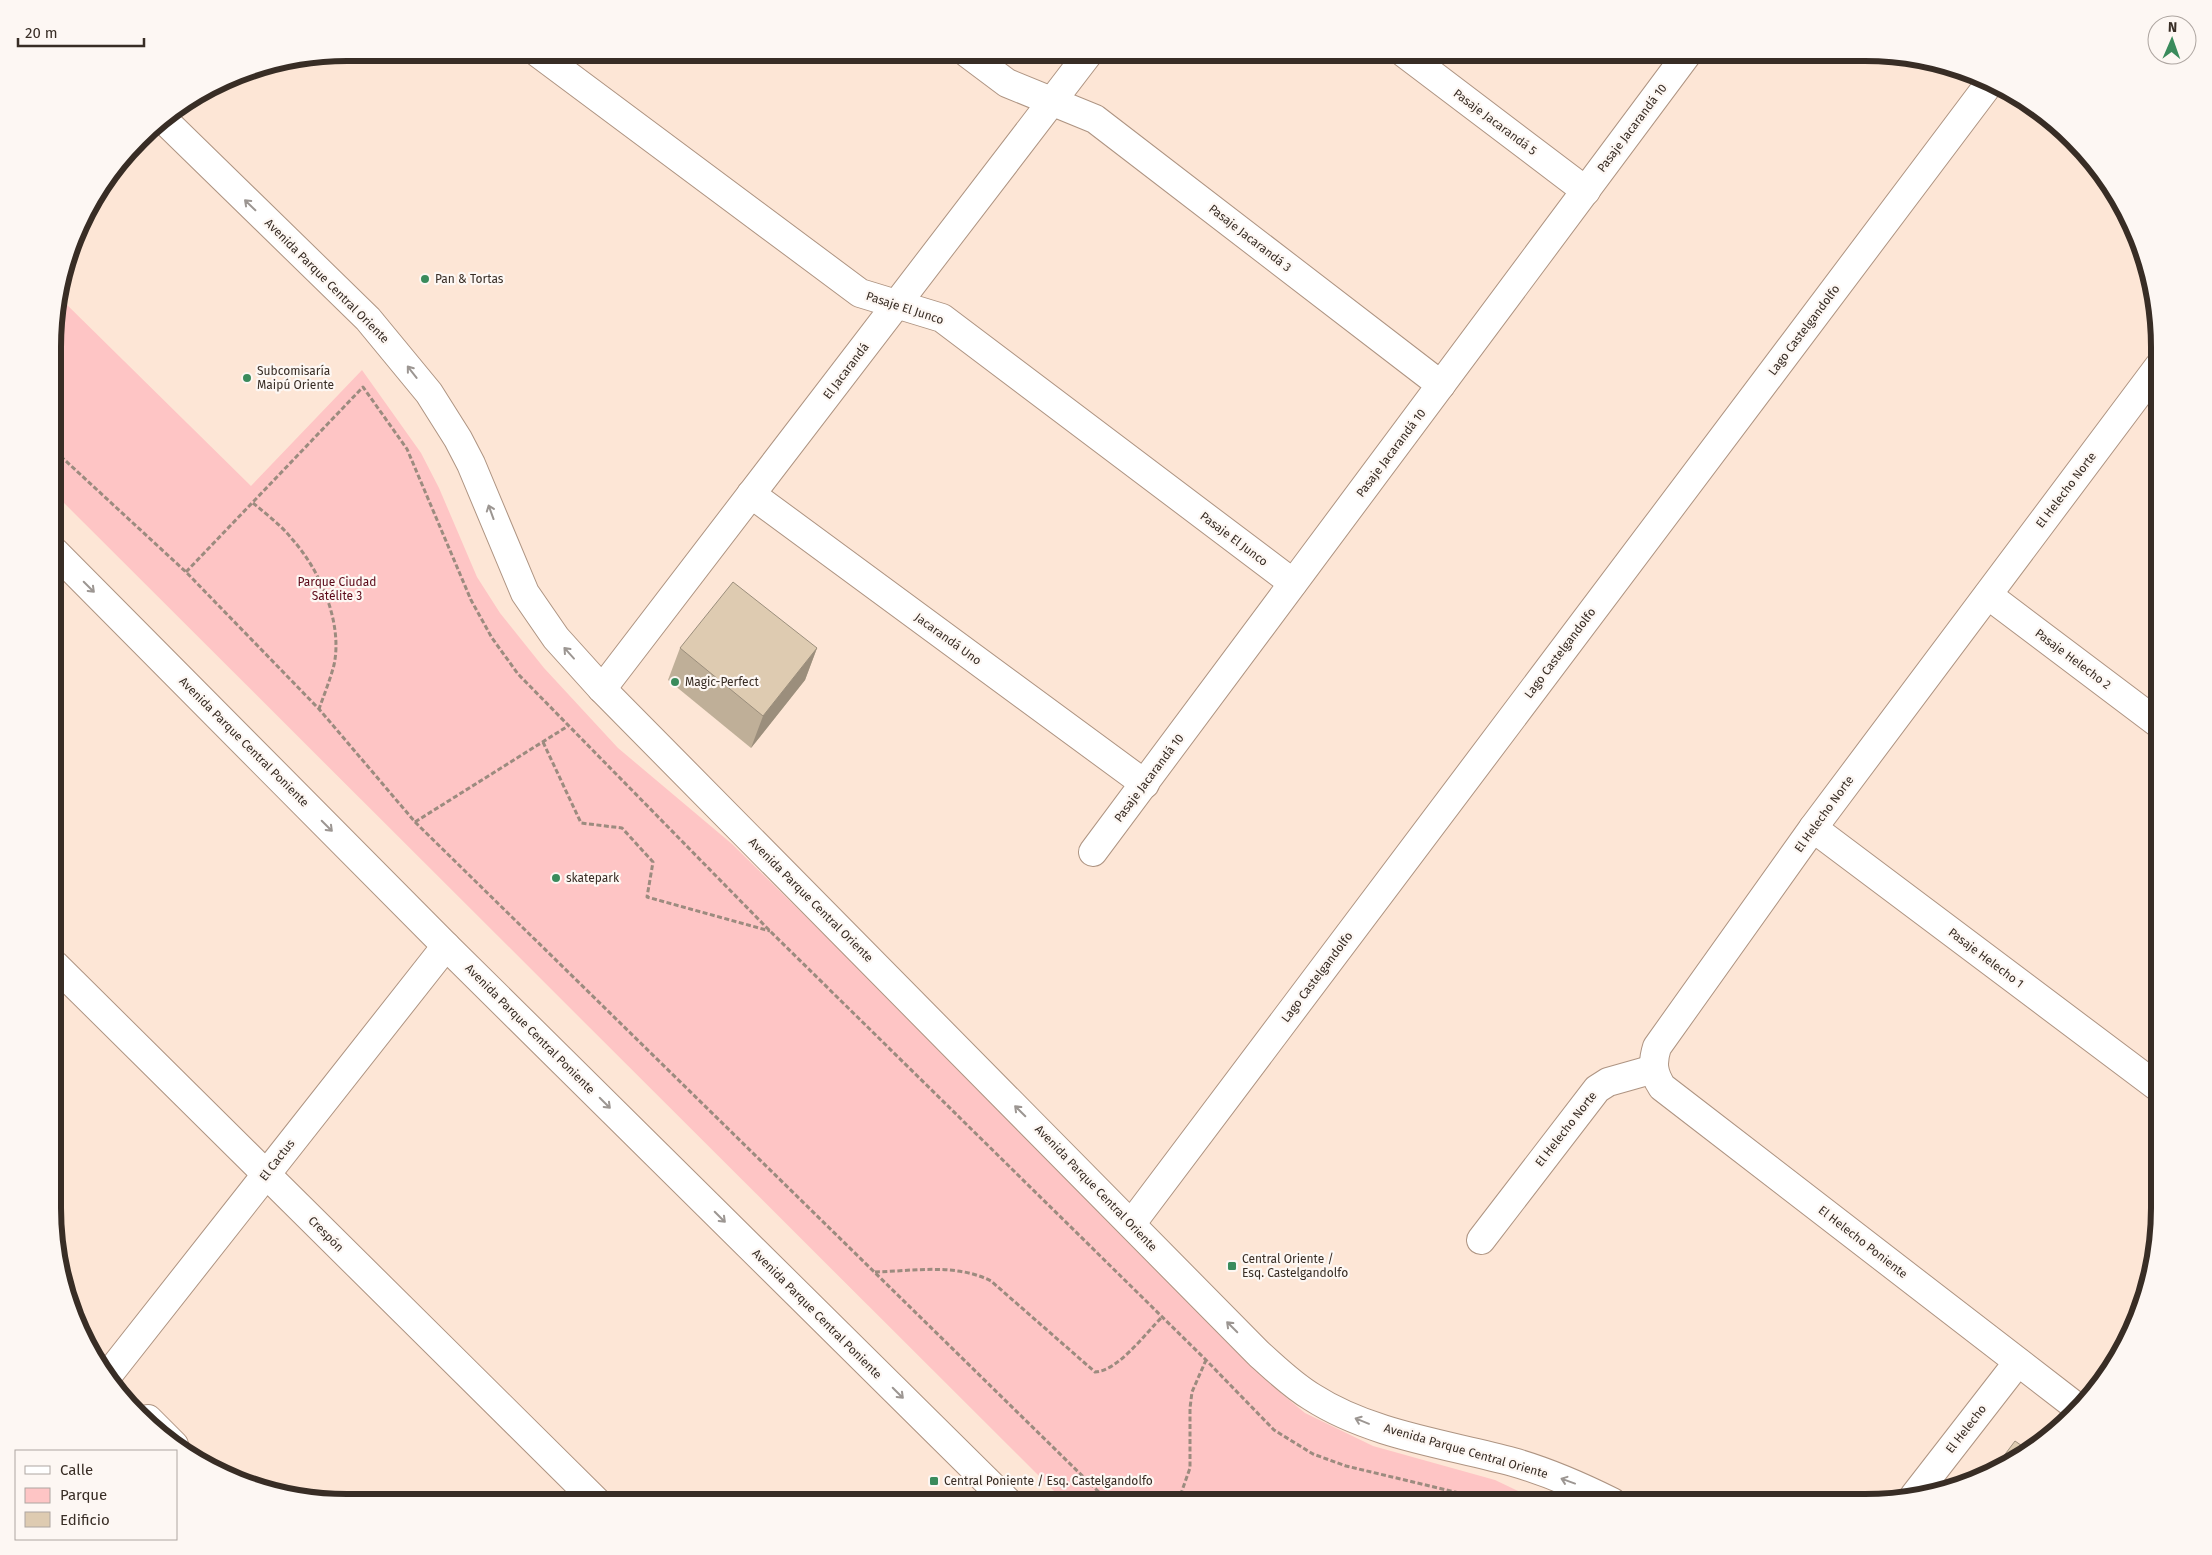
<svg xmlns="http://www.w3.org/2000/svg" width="2212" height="1555" font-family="'Fira Sans',sans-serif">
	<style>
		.green { fill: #fec5c5 }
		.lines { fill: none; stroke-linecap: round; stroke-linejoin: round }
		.minor-casing { stroke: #ae9482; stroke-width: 30 }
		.path { stroke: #9c8b7f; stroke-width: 3; stroke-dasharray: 5 2.5; stroke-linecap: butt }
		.minor { stroke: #fff; stroke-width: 28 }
		.wall { fill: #bfaf98 }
		.shaded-wall { fill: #9b8e7c }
		.building { fill: #decbb1; stroke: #9b8e7c }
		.oneway { stroke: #9c9692 }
		.poi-dot { fill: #3a8b5c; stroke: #fdf7f3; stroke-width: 2 }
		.labels { text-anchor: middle; stroke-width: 4.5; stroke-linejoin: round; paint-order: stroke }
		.street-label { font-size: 12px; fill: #382d25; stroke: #fdf7f3 }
		.poi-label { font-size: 12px; fill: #382d25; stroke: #fdf7f3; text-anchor: start }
		.park-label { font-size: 12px; fill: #5b0818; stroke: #fdf7f3 }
		.rim { fill: none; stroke: #382d25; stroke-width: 6 }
	</style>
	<rect width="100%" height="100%" fill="#fde6d6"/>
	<!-- green -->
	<path class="green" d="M 59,297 L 251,486 L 362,370 L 421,453 L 439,488 L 477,577 L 500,613 L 544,668 L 618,748 L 732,844 L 913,1022 L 1130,1244 L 1282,1394 L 1305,1413 L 1373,1446 L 1495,1480 L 1541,1502 L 1065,1502 L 55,494 L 55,310 Z"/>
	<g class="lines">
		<!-- minor casing -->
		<g class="minor-casing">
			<g id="minor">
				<path d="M 538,53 L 860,293 L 942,318 L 1293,583"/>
				<path d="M 967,53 L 1007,83 L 1095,119 L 1441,385"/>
				<path d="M 1404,53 L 1586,191"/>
				<path d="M 163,119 L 368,319 L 429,393 L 458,439 L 471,464 L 525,593 L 556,638 L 602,689 L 1259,1354 C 1276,1369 1292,1385 1312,1397 C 1371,1435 1447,1444 1513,1462 C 1548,1472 1580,1486 1612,1502"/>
				<path d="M 751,494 L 1145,784"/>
				<path d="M 55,552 L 446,946 L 1008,1502"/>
				<path d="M 1988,595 L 2159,724"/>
				<path d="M 602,689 L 1089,53"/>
				<path d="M 1813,828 L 2159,1088"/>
				<path d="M 1093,852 L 1688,53"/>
				<path d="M 55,965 L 597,1502"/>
				<path d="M 1132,1223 L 1989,84"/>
				<path d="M 1481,1240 L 1597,1089 L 1608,1082 L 1654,1069"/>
				<path d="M 109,1374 L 446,946"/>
				<path d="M 2078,1408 L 1662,1087 C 1653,1073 1652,1063 1657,1047 L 1813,828 L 2159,366"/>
				<path d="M 148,1419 L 174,1445"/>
				<path d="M 1914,1496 L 2018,1362"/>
			</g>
		</g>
		<!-- path -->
		<g class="path">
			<path d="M 55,451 L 186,572 L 319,709 L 415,822 L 1109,1502"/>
			<path d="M 253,503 C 266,514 281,525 292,539 C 320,570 343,623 334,665 C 330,680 324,695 319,709"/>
			<path d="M 186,572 L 363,387 L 407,449 L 471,600 L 492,638 L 518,674 L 771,932 L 1206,1360 L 1274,1430 L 1313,1454 L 1346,1466 L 1497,1502"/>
			<path d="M 543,742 L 581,823 L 622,828 L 653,862 L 647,897 L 770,931"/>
			<path d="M 415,822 L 568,726"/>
			<path d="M 875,1272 C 913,1271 956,1263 991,1281 L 1095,1372 C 1118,1371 1145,1334 1162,1317"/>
			<path d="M 1178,1502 L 1190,1468 L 1190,1408 L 1192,1392 L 1206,1360"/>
		</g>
		<!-- minor -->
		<use href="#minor" class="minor"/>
	</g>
	<!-- wall -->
	<path class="wall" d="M 680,648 L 817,648 L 805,680 L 751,748 L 668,680 Z"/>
	<!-- shaded-wall -->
	<path class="shaded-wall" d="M 817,648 L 805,680 L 751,748 L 763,716 Z"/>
	<!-- building -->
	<g class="building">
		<path d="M 733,582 L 817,648 L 763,716 L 680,648 Z"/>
		<path d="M 2015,1441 L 2028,1450 L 1995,1472 L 1991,1473 Z"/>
	</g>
	<!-- one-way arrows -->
	<defs><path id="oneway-shaft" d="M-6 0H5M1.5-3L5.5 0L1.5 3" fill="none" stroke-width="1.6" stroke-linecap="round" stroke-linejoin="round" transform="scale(1.25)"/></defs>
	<g class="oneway">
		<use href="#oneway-shaft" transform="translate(250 205) rotate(-136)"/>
		<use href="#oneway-shaft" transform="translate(412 372) rotate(-128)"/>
		<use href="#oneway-shaft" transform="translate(491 512) rotate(-110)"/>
		<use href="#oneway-shaft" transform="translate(89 587) rotate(45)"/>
		<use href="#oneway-shaft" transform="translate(569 653) rotate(-132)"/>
		<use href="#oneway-shaft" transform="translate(327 826) rotate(45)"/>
		<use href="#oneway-shaft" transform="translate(605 1103) rotate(45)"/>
		<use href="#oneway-shaft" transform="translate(1020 1111) rotate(-135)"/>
		<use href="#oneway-shaft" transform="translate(720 1217) rotate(45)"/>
		<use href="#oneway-shaft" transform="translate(1232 1327) rotate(-135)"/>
		<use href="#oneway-shaft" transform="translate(898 1393) rotate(45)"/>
		<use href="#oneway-shaft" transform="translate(1362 1421) rotate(-158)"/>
		<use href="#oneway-shaft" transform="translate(1568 1481) rotate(-160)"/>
	</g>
	<!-- markers -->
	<g class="poi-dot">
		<circle cx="425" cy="279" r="5"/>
		<circle cx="247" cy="378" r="5"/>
		<circle cx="675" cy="682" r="5"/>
		<circle cx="556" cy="878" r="5"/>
		<rect x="1227" y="1261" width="10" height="10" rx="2.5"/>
		<rect x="929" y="1476" width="10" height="10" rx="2.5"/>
	</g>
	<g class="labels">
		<!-- street labels -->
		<g class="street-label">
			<text transform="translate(1495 122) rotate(37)" y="4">Pasaje Jacarandá 5</text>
			<text transform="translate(1632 128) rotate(-53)" y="4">Pasaje Jacarandá 10</text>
			<text transform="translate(1250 238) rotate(38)" y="4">Pasaje Jacarandá 3</text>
			<text transform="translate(327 281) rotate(45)" y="4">Avenida Parque Central Oriente</text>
			<text transform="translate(905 308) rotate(18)" y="4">Pasaje El Junco</text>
			<text transform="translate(1804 330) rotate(-53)" y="4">Lago Castelgandolfo</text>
			<text transform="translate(846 371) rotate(-53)" y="4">El Jacarandá</text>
			<text transform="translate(1391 453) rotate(-53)" y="4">Pasaje Jacarandá 10</text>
			<text transform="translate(2066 490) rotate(-53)" y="4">El Helecho Norte</text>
			<text transform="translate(1234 539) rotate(37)" y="4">Pasaje El Junco</text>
			<text transform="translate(948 639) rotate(36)" y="4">Jacarandá Uno</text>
			<text transform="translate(1560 653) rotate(-53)" y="4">Lago Castelgandolfo</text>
			<text transform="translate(2073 659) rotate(37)" y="4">Pasaje Helecho 2</text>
			<text transform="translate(244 742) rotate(45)" y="4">Avenida Parque Central Poniente</text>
			<text transform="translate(1149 778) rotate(-53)" y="4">Pasaje Jacarandá 10</text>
			<text transform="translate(1824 814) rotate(-54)" y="4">El Helecho Norte</text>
			<text transform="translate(811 900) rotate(45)" y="4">Avenida Parque Central Oriente</text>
			<text transform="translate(1986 958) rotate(37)" y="4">Pasaje Helecho 1</text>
			<text transform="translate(1317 977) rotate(-53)" y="4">Lago Castelgandolfo</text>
			<text transform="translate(530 1029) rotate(45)" y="4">Avenida Parque Central Poniente</text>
			<text transform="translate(1566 1129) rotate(-52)" y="4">El Helecho Norte</text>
			<text transform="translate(277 1160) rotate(-52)" y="4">El Cactus</text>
			<text transform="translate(1096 1188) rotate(46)" y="4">Avenida Parque Central Oriente</text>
			<text transform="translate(326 1234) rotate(45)" y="4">Crespón</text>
			<text transform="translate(1863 1242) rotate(38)" y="4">El Helecho Poniente</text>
			<text transform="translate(817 1314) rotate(45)" y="4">Avenida Parque Central Poniente</text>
			<text transform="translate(1966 1429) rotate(-52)" y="4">El Helecho</text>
			<text transform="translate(1466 1451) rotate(16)" y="4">Avenida Parque Central Oriente</text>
		</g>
		<!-- poi labels -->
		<g class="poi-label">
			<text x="435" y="283">Pan &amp; Tortas</text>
			<text x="257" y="375">Subcomisaría<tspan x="257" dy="14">Maipú Oriente</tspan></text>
			<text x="685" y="686">Magic-Perfect</text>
			<text x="566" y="882">skatepark</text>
			<text x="1242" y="1263">Central Oriente /<tspan x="1242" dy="14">Esq. Castelgandolfo</tspan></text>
			<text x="944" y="1485">Central Poniente / Esq. Castelgandolfo</text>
		</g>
		<!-- park labels -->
		<g class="park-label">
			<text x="337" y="586">Parque Ciudad<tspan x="337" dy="14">Satélite 3</tspan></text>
		</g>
	</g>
	<!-- crop -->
	<path d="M0 0H2212V1555H0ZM347 61H1865A286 286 0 0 1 2151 347V1208A286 286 0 0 1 1865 1494H347A286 286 0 0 1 61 1208V347A286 286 0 0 1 347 61Z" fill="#fdf7f3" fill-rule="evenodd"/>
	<path class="rim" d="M347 61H1865A286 286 0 0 1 2151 347V1208A286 286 0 0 1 1865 1494H347A286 286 0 0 1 61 1208V347A286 286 0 0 1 347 61Z"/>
	<!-- legend -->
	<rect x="15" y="1450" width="162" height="90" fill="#fdf7f3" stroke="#aea6a1"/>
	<rect x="25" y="1466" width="25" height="8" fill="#ffffff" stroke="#aea6a1"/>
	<text x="60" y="1475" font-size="15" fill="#382d25">Calle</text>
	<rect x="25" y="1488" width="25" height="15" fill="#fec5c5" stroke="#aea6a1"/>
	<text x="60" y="1500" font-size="15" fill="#382d25">Parque</text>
	<rect x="25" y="1512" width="25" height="15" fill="#decbb1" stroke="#aea6a1"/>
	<text x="60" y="1525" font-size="15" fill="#382d25">Edificio</text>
	<!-- north arrow -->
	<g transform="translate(2172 40) rotate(2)"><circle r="24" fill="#fdf7f3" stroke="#aea6a1"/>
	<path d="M0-4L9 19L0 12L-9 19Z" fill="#3a8b5c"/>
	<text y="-8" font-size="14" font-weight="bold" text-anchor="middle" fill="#382d25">N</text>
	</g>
	<!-- scale -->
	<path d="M18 38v8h126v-8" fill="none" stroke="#382d25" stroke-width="2.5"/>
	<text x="25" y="38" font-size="15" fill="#382d25" stroke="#fdf7f3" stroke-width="4" paint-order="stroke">20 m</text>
</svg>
